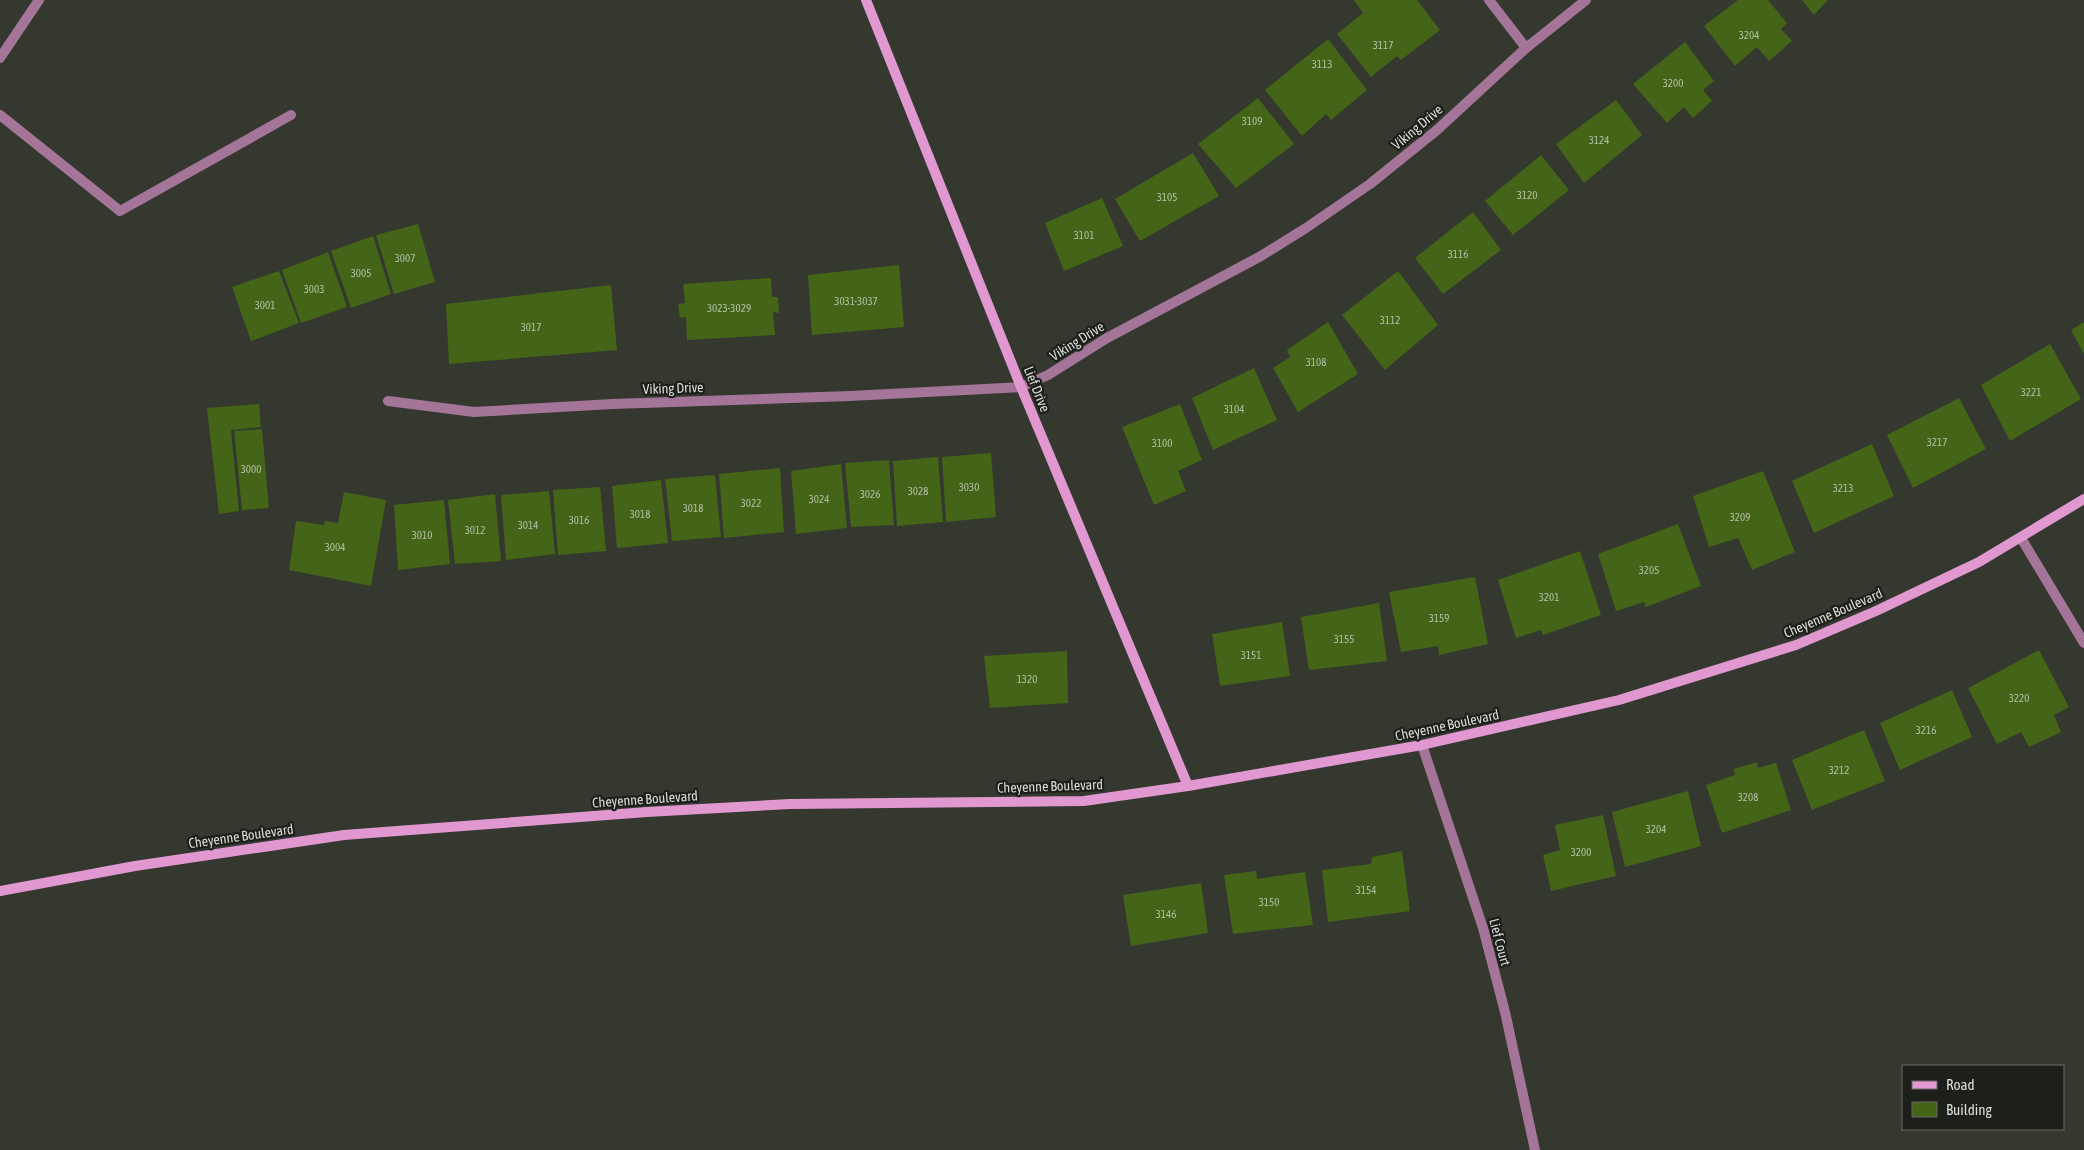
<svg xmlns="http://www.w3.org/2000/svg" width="2084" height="1150" font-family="'Asap Condensed',sans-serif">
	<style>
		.building { fill: #446417 }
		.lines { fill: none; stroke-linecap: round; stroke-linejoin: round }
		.lane { stroke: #a47599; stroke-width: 10 }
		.street { stroke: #a47599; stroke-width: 10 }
		.secondary { stroke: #e197d0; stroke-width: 10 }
		.labels { text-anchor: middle; stroke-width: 4.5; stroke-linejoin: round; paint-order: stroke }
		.number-label { font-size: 11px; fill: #b4bea6 }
		.street-label { font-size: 14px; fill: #d9dcd6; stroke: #1d1f1b }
	</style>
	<rect width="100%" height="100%" fill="#34382f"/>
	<!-- building -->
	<g class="building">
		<path d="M 1354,0 L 1417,0 L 1440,30 L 1401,60 L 1397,56 L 1371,77 L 1337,34 L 1363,13 Z"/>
		<path d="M 1738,0 L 1768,0 L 1787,23 L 1781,29 L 1792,41 L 1769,61 L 1757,47 L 1735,66 L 1704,26 Z"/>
		<path d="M 1802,0 L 1828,0 L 1814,15 Z"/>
		<path d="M 1328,39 L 1367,90 L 1331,120 L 1326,114 L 1302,136 L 1265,90 Z"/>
		<path d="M 1685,42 L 1714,81 L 1703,90 L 1712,101 L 1693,118 L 1684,107 L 1667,123 L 1633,84 Z"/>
		<path d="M 1258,98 L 1294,144 L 1236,188 L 1198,144 Z"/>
		<path d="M 1616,100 L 1642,135 L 1584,183 L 1556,144 Z"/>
		<path d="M 1193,153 L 1219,196 L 1140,241 L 1115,199 Z"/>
		<path d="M 1541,155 L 1569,190 L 1513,235 L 1485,201 Z"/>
		<path d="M 1102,198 L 1123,246 L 1064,271 L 1045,223 Z"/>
		<path d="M 1473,212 L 1501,250 L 1443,294 L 1415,258 Z"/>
		<path d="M 418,224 L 435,282 L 394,294 L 376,235 Z"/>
		<path d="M 373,236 L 391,294 L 351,308 L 331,251 Z"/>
		<path d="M 328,252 L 347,307 L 301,323 L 282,270 Z"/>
		<path d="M 899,265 L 904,327 L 812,335 L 808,275 Z"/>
		<path d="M 279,271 L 299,323 L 251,341 L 232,287 Z"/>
		<path d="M 1398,271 L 1438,325 L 1385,370 L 1342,315 Z"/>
		<path d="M 771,278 L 772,297 L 778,297 L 779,313 L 773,312 L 775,335 L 687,340 L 686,317 L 680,318 L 678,304 L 685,303 L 683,284 Z"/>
		<path d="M 611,285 L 617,350 L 449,364 L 446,304 Z"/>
		<path d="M 1328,322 L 1358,374 L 1298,412 L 1273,368 L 1290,357 L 1287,350 Z"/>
		<path d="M 2084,322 L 2084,354 L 2071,330 Z"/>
		<path d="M 2050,344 L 2081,399 L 2010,441 L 1981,385 Z"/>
		<path d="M 1254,368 L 1277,420 L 1213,450 L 1192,398 Z"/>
		<path d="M 1959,398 L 1986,449 L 1913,488 L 1887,435 Z"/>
		<path d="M 259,404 L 261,427 L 231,430 L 239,511 L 219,514 L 207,408 Z"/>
		<path d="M 1180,404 L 1202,460 L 1178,471 L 1186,491 L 1154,505 L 1122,427 Z"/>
		<path d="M 262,429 L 269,508 L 242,510 L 234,431 Z"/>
		<path d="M 1872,444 L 1894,496 L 1814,533 L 1792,481 Z"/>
		<path d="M 991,453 L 996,517 L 946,522 L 942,457 Z"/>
		<path d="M 938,457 L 943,522 L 897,526 L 893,461 Z"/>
		<path d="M 889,460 L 894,525 L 851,527 L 845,463 Z"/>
		<path d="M 841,464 L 847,528 L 796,534 L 791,471 Z"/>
		<path d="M 780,468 L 784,532 L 724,538 L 719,474 Z"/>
		<path d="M 1763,471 L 1795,552 L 1752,570 L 1738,538 L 1709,547 L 1693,496 Z"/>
		<path d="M 715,475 L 721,537 L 672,541 L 665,479 Z"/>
		<path d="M 661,480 L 668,543 L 617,548 L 612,486 Z"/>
		<path d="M 600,487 L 606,551 L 558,555 L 553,490 Z"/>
		<path d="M 549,491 L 555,554 L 506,560 L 501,495 Z"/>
		<path d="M 344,492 L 386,500 L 371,586 L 289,570 L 296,521 L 324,525 L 325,521 L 338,523 Z"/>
		<path d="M 495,494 L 501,561 L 455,564 L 448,500 Z"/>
		<path d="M 444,500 L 450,564 L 398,570 L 394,505 Z"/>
		<path d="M 1678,524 L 1701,586 L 1646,607 L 1644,602 L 1616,611 L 1598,554 Z"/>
		<path d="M 1580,551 L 1601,615 L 1543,635 L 1541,630 L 1516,638 L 1498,580 Z"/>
		<path d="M 1475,577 L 1488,644 L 1439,655 L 1438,646 L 1401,652 L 1389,592 Z"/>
		<path d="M 1379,603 L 1387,661 L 1309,670 L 1301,617 Z"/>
		<path d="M 1282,622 L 1290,676 L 1220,686 L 1212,634 Z"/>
		<path d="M 2039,650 L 2069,707 L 2054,715 L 2061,732 L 2029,747 L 2021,732 L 1997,744 L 1968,688 Z"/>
		<path d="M 1067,651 L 1068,703 L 990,708 L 984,656 Z"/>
		<path d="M 1952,690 L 1972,737 L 1900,770 L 1880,723 Z"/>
		<path d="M 1864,730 L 1885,781 L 1812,810 L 1792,760 Z"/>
		<path d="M 1757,762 L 1758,768 L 1776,763 L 1791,810 L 1722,833 L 1706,785 L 1735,775 L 1734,769 Z"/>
		<path d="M 1688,791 L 1701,846 L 1625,867 L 1612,812 Z"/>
		<path d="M 1603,815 L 1616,876 L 1551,891 L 1543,855 L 1560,850 L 1555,825 Z"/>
		<path d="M 1402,851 L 1410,911 L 1328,922 L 1322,870 L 1371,864 L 1372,857 Z"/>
		<path d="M 1256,871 L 1257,879 L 1305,872 L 1313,925 L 1233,934 L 1224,875 Z"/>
		<path d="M 1201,883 L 1208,933 L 1131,946 L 1123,895 Z"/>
	</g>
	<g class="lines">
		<!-- lane -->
		<g class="lane">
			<path d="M 0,115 L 120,211 L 291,115"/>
			<path d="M 2021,538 L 2084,643"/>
		</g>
		<!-- street -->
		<g class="street">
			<path d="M 1489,0 L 1526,48"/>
			<path d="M 0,58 L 39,0"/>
			<path d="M 388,401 L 474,412 L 612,404 L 850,396 L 1021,387 L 1048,375 L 1107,338 L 1261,256 L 1306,228 L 1370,184 L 1437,130 L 1526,48 L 1586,0"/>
			<path d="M 1422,745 L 1483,928 L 1505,1012 L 1535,1150"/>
		</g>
		<!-- secondary -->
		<g class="secondary">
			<path d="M 866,0 L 1021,387 L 1188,786"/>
			<path d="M 0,891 L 135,866 L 344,835 L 647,812 L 790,804 L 1084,801 L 1188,786 L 1422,745 L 1619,700 L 1796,645 L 1876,611 L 1979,562 L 2084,499"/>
		</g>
	</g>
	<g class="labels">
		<!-- number labels -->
		<g class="number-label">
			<text x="1749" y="39">3204</text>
			<text x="1383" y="49">3117</text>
			<text x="1322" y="68">3113</text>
			<text x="1673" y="87">3200</text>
			<text x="1252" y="125">3109</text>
			<text x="1599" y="144">3124</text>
			<text x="1527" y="199">3120</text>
			<text x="1167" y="201">3105</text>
			<text x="1084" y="239">3101</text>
			<text x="1458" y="258">3116</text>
			<text x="405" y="262">3007</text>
			<text x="361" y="277">3005</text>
			<text x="314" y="293">3003</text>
			<text x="856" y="305">3031-3037</text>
			<text x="265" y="309">3001</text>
			<text x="729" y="312">3023-3029</text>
			<text x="1390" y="324">3112</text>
			<text x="531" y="331">3017</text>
			<text x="1316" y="366">3108</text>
			<text x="2031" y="396">3221</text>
			<text x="1234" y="413">3104</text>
			<text x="1937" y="446">3217</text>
			<text x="1162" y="447">3100</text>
			<text x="251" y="473">3000</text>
			<text x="969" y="491">3030</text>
			<text x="1843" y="492">3213</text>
			<text x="918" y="495">3028</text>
			<text x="870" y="498">3026</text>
			<text x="819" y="503">3024</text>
			<text x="751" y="507">3022</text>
			<text x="693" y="512">3018</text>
			<text x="640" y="518">3018</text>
			<text x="1740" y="521">3209</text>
			<text x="579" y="524">3016</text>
			<text x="528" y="529">3014</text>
			<text x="475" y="534">3012</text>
			<text x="422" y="539">3010</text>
			<text x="335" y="551">3004</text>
			<text x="1649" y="574">3205</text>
			<text x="1549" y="601">3201</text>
			<text x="1439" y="622">3159</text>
			<text x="1344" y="643">3155</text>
			<text x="1251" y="659">3151</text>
			<text x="1027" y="683">1320</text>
			<text x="2019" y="702">3220</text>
			<text x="1926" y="734">3216</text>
			<text x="1839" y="774">3212</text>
			<text x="1748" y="801">3208</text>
			<text x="1656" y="833">3204</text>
			<text x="1581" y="856">3200</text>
			<text x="1366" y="894">3154</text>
			<text x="1269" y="906">3150</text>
			<text x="1166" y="918">3146</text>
		</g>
		<!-- street labels -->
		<g class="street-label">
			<text transform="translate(1417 127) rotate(-40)" y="5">Viking Drive</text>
			<text transform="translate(1077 341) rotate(-32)" y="5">Viking Drive</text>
			<text transform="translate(673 388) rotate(-2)" y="5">Viking Drive</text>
			<text transform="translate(1037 389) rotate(68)" y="5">Lief Drive</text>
			<text transform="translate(1833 613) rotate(-23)" y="5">Cheyenne Boulevard</text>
			<text transform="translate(1447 725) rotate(-12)" y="5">Cheyenne Boulevard</text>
			<text transform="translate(1050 786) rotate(-2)" y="5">Cheyenne Boulevard</text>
			<text transform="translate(645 799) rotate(-4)" y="5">Cheyenne Boulevard</text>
			<text transform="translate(241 836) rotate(-8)" y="5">Cheyenne Boulevard</text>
			<text transform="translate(1500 942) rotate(75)" y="5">Lief Court</text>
		</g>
	</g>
	<!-- legend -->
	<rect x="1902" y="1065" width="162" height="65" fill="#1d1f1b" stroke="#686b66"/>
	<rect x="1912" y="1081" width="25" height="8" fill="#e197d0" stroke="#686b66"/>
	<text x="1946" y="1090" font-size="15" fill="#d9dcd6">Road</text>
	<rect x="1912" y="1102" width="25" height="15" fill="#446417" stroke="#686b66"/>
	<text x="1946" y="1115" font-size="15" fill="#d9dcd6">Building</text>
</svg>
